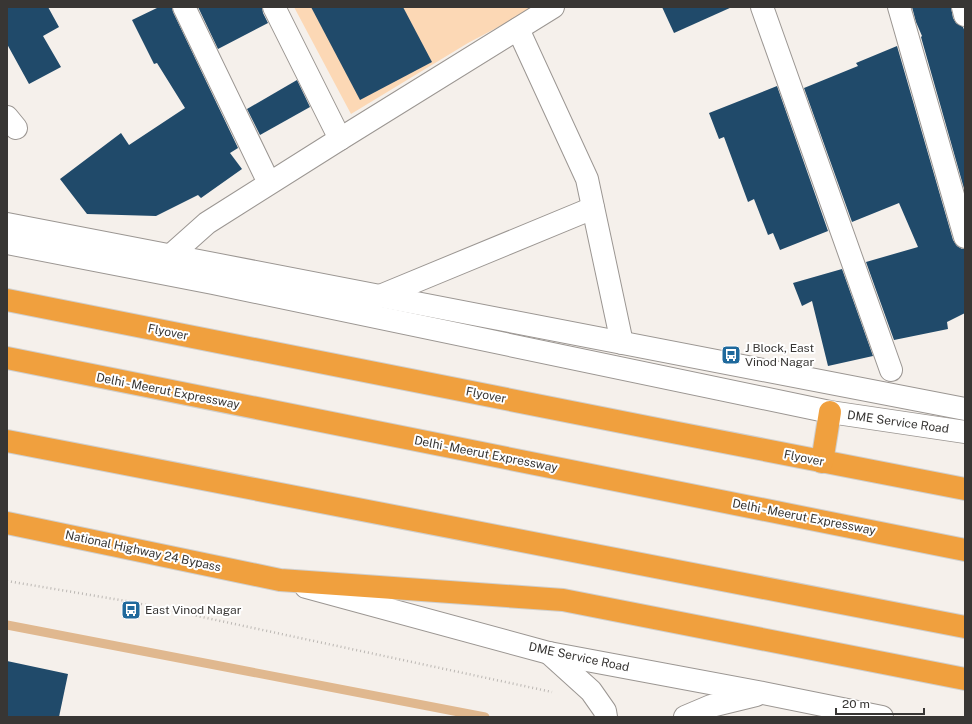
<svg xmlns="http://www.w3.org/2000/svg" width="972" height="724" font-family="'Public Sans',sans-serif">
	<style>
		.green { fill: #fcd8b5 }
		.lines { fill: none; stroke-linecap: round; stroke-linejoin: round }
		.stream { stroke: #e0b88f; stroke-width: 9 }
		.building { fill: #204a6a }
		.street-casing { stroke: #9b9692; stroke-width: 24 }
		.secondary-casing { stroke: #9b9692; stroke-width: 24 }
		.highway-casing { stroke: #cfcfce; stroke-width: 24 }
		.path { stroke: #bbb7b3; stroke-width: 2.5; stroke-dasharray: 1 3; stroke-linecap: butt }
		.street { stroke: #fff; stroke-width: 22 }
		.secondary { stroke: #fff; stroke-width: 22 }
		.highway { stroke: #f0a03e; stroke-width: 22 }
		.labels { text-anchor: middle; stroke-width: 4; stroke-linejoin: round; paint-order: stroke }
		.street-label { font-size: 12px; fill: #383634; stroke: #fff }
		.poi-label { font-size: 12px; fill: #383634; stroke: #fff; text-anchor: start }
	</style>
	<rect width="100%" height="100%" fill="#f5f0eb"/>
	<!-- green -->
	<path class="green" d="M 294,7 L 536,7 L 468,43 L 351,114 Z"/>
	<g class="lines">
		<!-- stream -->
		<path class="stream" d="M 7,625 L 485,717"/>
	</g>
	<!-- building -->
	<g class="building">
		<path d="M 7,7 L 48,7 L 59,27 L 43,36 L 61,67 L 29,84 L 7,44 Z"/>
		<path d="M 159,7 L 172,7 L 173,12 L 238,148 L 230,153 L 242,169 L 201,198 L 198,195 L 156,216 L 87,214 L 60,179 L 121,133 L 129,145 L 185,108 L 157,63 L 154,64 L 132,20 Z"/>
		<path d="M 198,7 L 262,7 L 263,13 L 268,23 L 218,49 Z"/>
		<path d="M 311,7 L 403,7 L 432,62 L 360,100 Z"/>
		<path d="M 662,7 L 732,7 L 674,33 Z"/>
		<path d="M 912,7 L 951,7 L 953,18 L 956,23 L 963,27 L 965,32 L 965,192 L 921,37 L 922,36 L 916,22 Z"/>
		<path d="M 897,46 L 953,240 L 957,246 L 962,249 L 965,249 L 965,313 L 947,322 L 948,329 L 894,340 L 866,262 L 918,247 L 899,203 L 852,222 L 804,88 L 858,66 L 856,63 Z"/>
		<path d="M 297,80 L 310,107 L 260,135 L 247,109 Z"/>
		<path d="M 777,86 L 828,231 L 780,250 L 773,233 L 768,235 L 754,199 L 748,202 L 724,137 L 719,139 L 709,113 Z"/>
		<path d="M 842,269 L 873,356 L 828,366 L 812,301 L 802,306 L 793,283 Z"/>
		<path d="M 7,661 L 68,674 L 59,717 L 7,717 Z"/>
	</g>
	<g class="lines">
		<!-- street casing -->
		<g class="street-casing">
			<g id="street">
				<path d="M 184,7 L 269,183"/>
				<path d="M 274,7 L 340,139"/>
				<path d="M 762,7 L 891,370"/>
				<path d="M 899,7 L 965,237"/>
				<path d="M 963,7 L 965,15"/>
				<path d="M 518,29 L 587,179 L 622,343"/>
				<path d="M 7,117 L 16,128"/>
				<path d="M 7,224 L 965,409"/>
				<path d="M 170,256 L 207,223 L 340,139 L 553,7"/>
				<path d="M 380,296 L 593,208"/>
			</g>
		</g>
		<!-- secondary casing -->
		<g class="secondary-casing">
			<g id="secondary">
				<path d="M 7,243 L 213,283 L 830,412 L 965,432"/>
				<path d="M 306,587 L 549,653 L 763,693 L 882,717"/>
				<path d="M 549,653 L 591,691 L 605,711 L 606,717"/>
				<path d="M 685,717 L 711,706 L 756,695"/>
			</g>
		</g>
		<!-- highway casing -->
		<g class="highway-casing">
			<g id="highway">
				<path d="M 7,300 L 657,429 L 965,489"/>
				<path d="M 7,358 L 965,550"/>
				<path d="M 7,441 L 965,627"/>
				<path d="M 822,462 L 830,412"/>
				<path d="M 7,523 L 280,580 L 563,600 L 965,679"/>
			</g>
		</g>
		<!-- path -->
		<path class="path" d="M 7,581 L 132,602 L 552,692"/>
		<!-- street -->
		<use href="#street" class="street"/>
		<!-- secondary -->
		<use href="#secondary" class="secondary"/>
		<!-- highway -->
		<use href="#highway" class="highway"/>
	</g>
	<!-- icons -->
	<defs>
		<g id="bus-square" transform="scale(1)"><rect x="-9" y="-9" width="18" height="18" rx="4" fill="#1f699c" stroke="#fff"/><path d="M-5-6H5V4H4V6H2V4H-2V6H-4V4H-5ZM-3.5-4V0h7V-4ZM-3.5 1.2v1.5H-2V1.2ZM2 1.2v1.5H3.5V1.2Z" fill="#fff"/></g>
	</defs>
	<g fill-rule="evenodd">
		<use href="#bus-square" x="731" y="355"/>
		<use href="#bus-square" x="131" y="610"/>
	</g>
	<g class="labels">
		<!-- street labels -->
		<g class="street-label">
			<text transform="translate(168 332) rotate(11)" y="4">Flyover</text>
			<text transform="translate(168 391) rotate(11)" y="4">Delhi - Meerut Expressway</text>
			<text transform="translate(486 395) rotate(11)" y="4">Flyover</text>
			<text transform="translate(898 422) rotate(8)" y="4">DME Service Road</text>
			<text transform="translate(486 454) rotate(11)" y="4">Delhi - Meerut Expressway</text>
			<text transform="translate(804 458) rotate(11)" y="4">Flyover</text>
			<text transform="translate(804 517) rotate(11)" y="4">Delhi - Meerut Expressway</text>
			<text transform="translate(143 551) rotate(12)" y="4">National Highway 24 Bypass</text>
			<text transform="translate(579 657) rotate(12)" y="4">DME Service Road</text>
		</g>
		<!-- poi labels -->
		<g class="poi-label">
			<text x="745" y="352">J Block, East<tspan x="745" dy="14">Vinod Nagar</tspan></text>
			<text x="145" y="614">East Vinod Nagar</text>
		</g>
	</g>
	<!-- border -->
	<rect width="972" height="724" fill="none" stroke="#383634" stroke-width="16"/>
	<!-- scale -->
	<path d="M836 708v6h88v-6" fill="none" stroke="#383634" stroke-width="2"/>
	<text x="842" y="708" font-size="12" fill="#383634" stroke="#ffffff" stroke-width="3" paint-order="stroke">20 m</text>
</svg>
